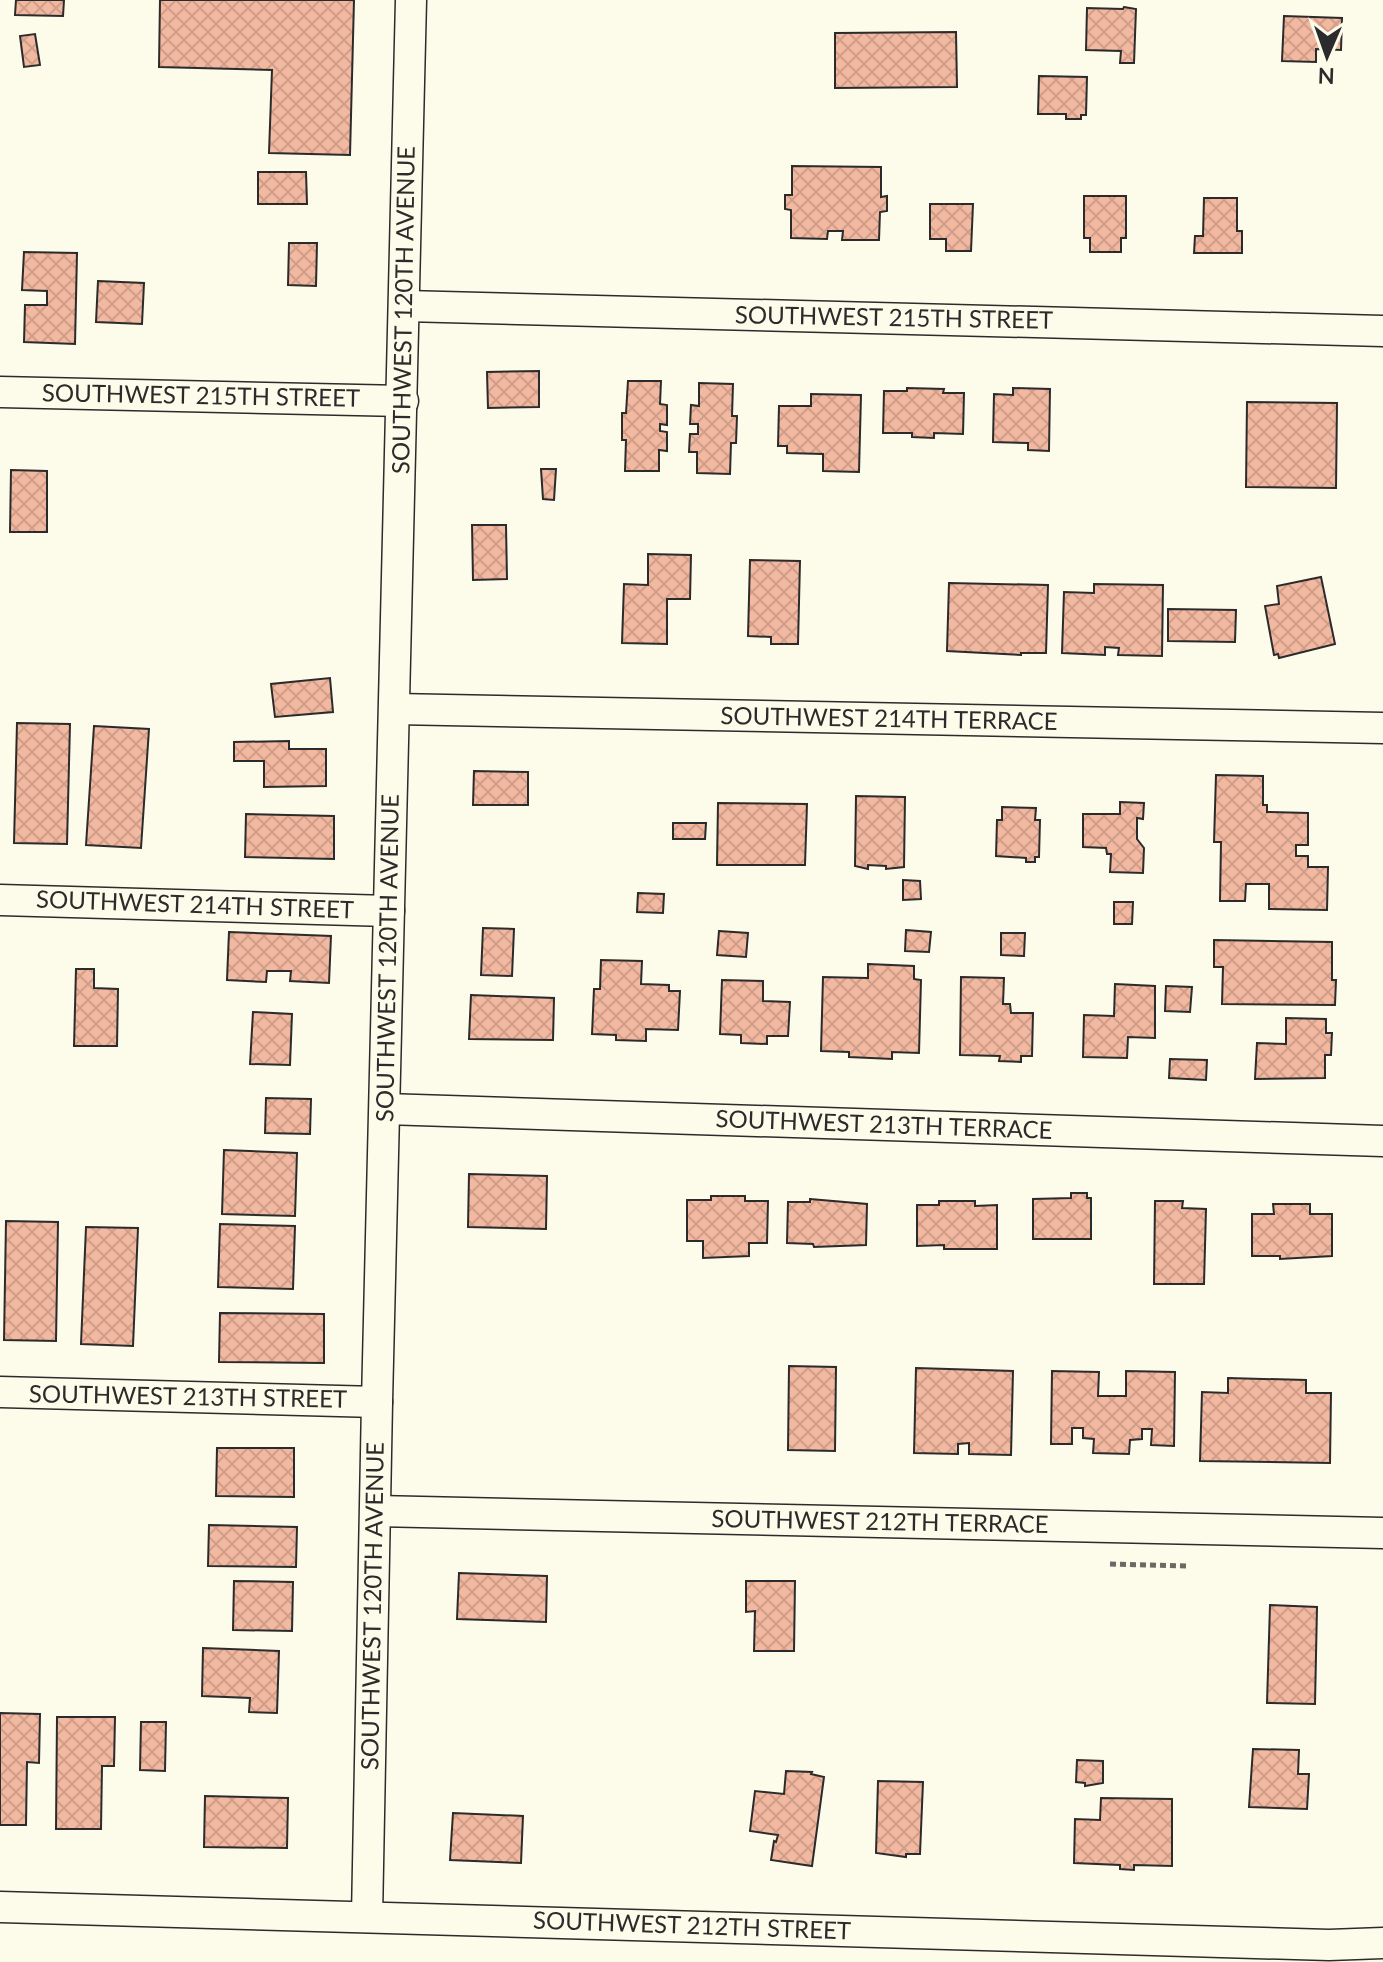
<svg xmlns="http://www.w3.org/2000/svg" width="1383" height="1962" font-family="Lato,sans-serif">
	<style>
		.building { fill: url(#building-cross-hatch); stroke: #2b2b2b; stroke-width: 2 }
		.lines { fill: none; stroke-linecap: round; stroke-linejoin: round }
		.minor-casing { stroke: #2b2b2b; stroke-width: 33 }
		.path { stroke: #6a6964; stroke-width: 5; stroke-dasharray: 6 4; stroke-linecap: butt }
		.minor { stroke: #fdfbea; stroke-width: 30 }
		.labels { text-anchor: middle; stroke-width: 6; stroke-linejoin: round; paint-order: stroke }
		.street-label { font-size: 24px; fill: #2b2b2b; stroke: #fdfbea }
	</style>
	<defs>
		<pattern id="building-cross-hatch" width="8" height="8" patternUnits="userSpaceOnUse" patternTransform="scale(2)"><rect width="8" height="8" fill="#f2b8a0"/><path d="M0 0l8 8M0 8l8-8" fill="none" stroke="#d09e8a"/></pattern>
	</defs>
	<rect width="100%" height="100%" fill="#fdfbea"/>
	<!-- building -->
	<g class="building">
		<path d="M 16,0 L 64,0 L 63,16 L 15,15 Z"/>
		<path d="M 160,0 L 354,0 L 350,155 L 269,153 L 272,70 L 159,67 Z"/>
		<path d="M 1124,7 L 1136,9 L 1134,63 L 1120,63 L 1121,51 L 1086,50 L 1087,8 L 1123,9 Z"/>
		<path d="M 1284,16 L 1342,18 L 1341,50 L 1316,49 L 1316,62 L 1282,61 Z"/>
		<path d="M 956,32 L 957,87 L 835,88 L 835,33 Z"/>
		<path d="M 35,34 L 40,65 L 24,67 L 20,36 Z"/>
		<path d="M 1039,76 L 1087,77 L 1086,115 L 1081,115 L 1081,119 L 1066,119 L 1066,114 L 1038,114 Z"/>
		<path d="M 792,166 L 881,167 L 881,197 L 887,196 L 887,211 L 880,212 L 879,240 L 842,240 L 843,231 L 828,231 L 827,239 L 791,238 L 791,210 L 785,209 L 785,195 L 792,195 Z"/>
		<path d="M 258,172 L 306,172 L 307,204 L 258,204 Z"/>
		<path d="M 1084,196 L 1126,196 L 1126,238 L 1121,238 L 1121,252 L 1090,252 L 1090,238 L 1084,238 Z"/>
		<path d="M 1204,198 L 1237,198 L 1237,231 L 1242,231 L 1242,253 L 1194,253 L 1195,236 L 1203,236 Z"/>
		<path d="M 930,204 L 973,204 L 971,251 L 946,251 L 946,239 L 930,239 Z"/>
		<path d="M 289,243 L 317,243 L 316,286 L 288,285 Z"/>
		<path d="M 24,252 L 77,253 L 75,344 L 24,342 L 25,305 L 47,305 L 47,291 L 22,290 Z"/>
		<path d="M 98,281 L 144,283 L 142,324 L 96,322 Z"/>
		<path d="M 539,371 L 539,407 L 488,408 L 487,372 Z"/>
		<path d="M 628,381 L 661,381 L 660,404 L 667,405 L 667,425 L 660,424 L 660,431 L 667,432 L 667,451 L 659,450 L 659,471 L 625,471 L 626,440 L 622,440 L 622,413 L 626,413 Z"/>
		<path d="M 699,383 L 733,384 L 732,416 L 737,416 L 736,443 L 731,443 L 730,474 L 697,473 L 697,452 L 689,452 L 690,434 L 698,434 L 698,424 L 690,424 L 691,405 L 699,406 Z"/>
		<path d="M 907,388 L 944,389 L 943,393 L 964,393 L 963,434 L 934,433 L 934,438 L 912,437 L 912,433 L 883,433 L 884,391 L 907,391 Z"/>
		<path d="M 1013,388 L 1050,389 L 1049,451 L 1028,450 L 1028,443 L 993,442 L 994,394 L 1013,395 Z"/>
		<path d="M 811,394 L 861,395 L 859,472 L 823,471 L 823,454 L 787,453 L 787,446 L 778,446 L 779,406 L 811,406 Z"/>
		<path d="M 1247,402 L 1337,403 L 1336,488 L 1246,487 Z"/>
		<path d="M 541,469 L 556,469 L 554,500 L 543,499 Z"/>
		<path d="M 11,470 L 47,471 L 47,532 L 10,532 Z"/>
		<path d="M 472,525 L 506,525 L 507,579 L 473,580 Z"/>
		<path d="M 648,554 L 691,555 L 690,599 L 667,599 L 667,644 L 622,643 L 624,584 L 648,585 Z"/>
		<path d="M 750,560 L 800,561 L 798,644 L 771,644 L 771,637 L 748,636 Z"/>
		<path d="M 1321,577 L 1335,644 L 1279,658 L 1278,654 L 1274,655 L 1265,606 L 1279,604 L 1277,586 Z"/>
		<path d="M 949,583 L 1048,585 L 1046,653 L 1021,653 L 1021,655 L 947,651 Z"/>
		<path d="M 1094,584 L 1163,585 L 1162,656 L 1118,655 L 1119,648 L 1105,647 L 1105,655 L 1062,653 L 1064,592 L 1094,593 Z"/>
		<path d="M 1168,609 L 1236,610 L 1235,642 L 1168,641 Z"/>
		<path d="M 330,678 L 333,712 L 275,717 L 271,684 Z"/>
		<path d="M 17,723 L 70,724 L 67,844 L 14,843 Z"/>
		<path d="M 94,726 L 149,729 L 141,848 L 86,845 Z"/>
		<path d="M 289,741 L 289,749 L 326,749 L 326,786 L 264,787 L 264,761 L 234,761 L 234,742 Z"/>
		<path d="M 474,771 L 528,772 L 528,805 L 473,805 Z"/>
		<path d="M 1216,775 L 1263,776 L 1263,805 L 1267,805 L 1267,812 L 1308,813 L 1308,845 L 1296,845 L 1296,856 L 1308,856 L 1308,867 L 1328,867 L 1327,910 L 1269,909 L 1269,884 L 1246,884 L 1245,901 L 1220,901 L 1221,842 L 1214,842 Z"/>
		<path d="M 856,796 L 905,797 L 904,867 L 886,869 L 886,866 L 868,865 L 868,869 L 855,866 Z"/>
		<path d="M 1120,802 L 1144,803 L 1143,819 L 1137,818 L 1137,839 L 1144,848 L 1143,873 L 1110,872 L 1111,854 L 1107,854 L 1106,848 L 1083,847 L 1083,814 L 1120,814 Z"/>
		<path d="M 718,803 L 807,804 L 805,865 L 717,865 Z"/>
		<path d="M 1002,807 L 1036,808 L 1035,820 L 1040,820 L 1039,857 L 1035,857 L 1035,862 L 1026,862 L 1026,858 L 996,856 L 997,820 L 1002,820 Z"/>
		<path d="M 246,814 L 334,816 L 334,859 L 245,857 Z"/>
		<path d="M 673,823 L 706,823 L 705,839 L 673,839 Z"/>
		<path d="M 903,880 L 920,881 L 921,899 L 903,900 Z"/>
		<path d="M 638,893 L 664,894 L 663,913 L 637,912 Z"/>
		<path d="M 1114,902 L 1133,902 L 1132,924 L 1114,924 Z"/>
		<path d="M 483,928 L 514,929 L 512,976 L 481,975 Z"/>
		<path d="M 906,930 L 931,932 L 929,952 L 905,951 Z"/>
		<path d="M 719,931 L 748,933 L 746,957 L 717,955 Z"/>
		<path d="M 229,932 L 331,936 L 329,983 L 290,981 L 291,971 L 267,971 L 266,982 L 227,980 Z"/>
		<path d="M 1001,933 L 1025,933 L 1024,956 L 1001,955 Z"/>
		<path d="M 1214,940 L 1332,942 L 1332,980 L 1336,980 L 1335,1005 L 1222,1004 L 1223,967 L 1214,967 Z"/>
		<path d="M 601,960 L 642,961 L 641,984 L 669,985 L 669,991 L 680,991 L 678,1030 L 646,1029 L 646,1041 L 616,1040 L 616,1035 L 592,1034 L 594,989 L 600,989 Z"/>
		<path d="M 868,964 L 914,966 L 914,979 L 921,980 L 919,1053 L 892,1052 L 892,1059 L 849,1057 L 849,1052 L 821,1051 L 823,977 L 868,978 Z"/>
		<path d="M 76,969 L 94,969 L 94,988 L 118,989 L 117,1046 L 74,1046 Z"/>
		<path d="M 961,977 L 1004,978 L 1003,1004 L 1010,1004 L 1011,1013 L 1033,1013 L 1032,1056 L 1021,1056 L 1021,1062 L 999,1061 L 1000,1056 L 960,1055 Z"/>
		<path d="M 722,980 L 763,981 L 763,1001 L 790,1002 L 788,1036 L 767,1036 L 767,1044 L 741,1043 L 741,1035 L 720,1034 Z"/>
		<path d="M 1115,984 L 1155,986 L 1155,1038 L 1128,1037 L 1127,1058 L 1083,1057 L 1084,1015 L 1114,1016 Z"/>
		<path d="M 1166,986 L 1192,987 L 1190,1012 L 1165,1011 Z"/>
		<path d="M 471,995 L 554,998 L 553,1040 L 469,1039 Z"/>
		<path d="M 253,1012 L 292,1014 L 290,1065 L 250,1064 Z"/>
		<path d="M 1286,1018 L 1326,1019 L 1326,1033 L 1332,1033 L 1331,1055 L 1325,1055 L 1325,1078 L 1255,1079 L 1257,1043 L 1286,1044 Z"/>
		<path d="M 1170,1059 L 1207,1060 L 1206,1080 L 1169,1078 Z"/>
		<path d="M 266,1098 L 311,1099 L 310,1134 L 265,1133 Z"/>
		<path d="M 224,1150 L 297,1153 L 295,1216 L 222,1214 Z"/>
		<path d="M 469,1174 L 547,1176 L 546,1229 L 468,1227 Z"/>
		<path d="M 1071,1193 L 1087,1193 L 1087,1198 L 1091,1198 L 1091,1239 L 1033,1239 L 1033,1199 L 1071,1198 Z"/>
		<path d="M 711,1196 L 745,1196 L 745,1201 L 768,1201 L 767,1243 L 749,1243 L 749,1256 L 703,1258 L 703,1241 L 687,1241 L 687,1200 L 711,1200 Z"/>
		<path d="M 810,1199 L 867,1204 L 866,1245 L 814,1247 L 813,1244 L 787,1243 L 788,1202 L 810,1202 Z"/>
		<path d="M 939,1201 L 975,1201 L 975,1206 L 997,1205 L 997,1249 L 944,1249 L 944,1245 L 917,1246 L 917,1205 L 939,1205 Z"/>
		<path d="M 1155,1201 L 1183,1201 L 1182,1208 L 1206,1209 L 1204,1284 L 1154,1284 Z"/>
		<path d="M 1273,1204 L 1310,1204 L 1310,1214 L 1332,1214 L 1332,1256 L 1280,1259 L 1280,1256 L 1252,1256 L 1252,1214 L 1274,1214 Z"/>
		<path d="M 6,1221 L 58,1222 L 56,1341 L 4,1340 Z"/>
		<path d="M 220,1224 L 295,1226 L 293,1289 L 218,1287 Z"/>
		<path d="M 86,1227 L 138,1228 L 133,1346 L 81,1344 Z"/>
		<path d="M 220,1313 L 324,1314 L 324,1363 L 219,1362 Z"/>
		<path d="M 789,1366 L 836,1367 L 835,1451 L 788,1450 Z"/>
		<path d="M 916,1368 L 1013,1371 L 1011,1455 L 969,1454 L 969,1443 L 958,1444 L 958,1454 L 914,1453 Z"/>
		<path d="M 1052,1371 L 1099,1372 L 1098,1396 L 1126,1396 L 1126,1371 L 1175,1372 L 1174,1446 L 1151,1445 L 1152,1429 L 1142,1429 L 1142,1439 L 1130,1440 L 1129,1454 L 1093,1453 L 1094,1439 L 1083,1438 L 1083,1428 L 1072,1428 L 1072,1444 L 1051,1444 Z"/>
		<path d="M 1228,1378 L 1306,1380 L 1306,1393 L 1331,1393 L 1330,1463 L 1200,1461 L 1202,1392 L 1228,1393 Z"/>
		<path d="M 217,1448 L 294,1448 L 294,1497 L 216,1496 Z"/>
		<path d="M 209,1525 L 297,1527 L 296,1567 L 208,1566 Z"/>
		<path d="M 459,1573 L 547,1576 L 546,1622 L 457,1619 Z"/>
		<path d="M 234,1581 L 293,1582 L 292,1631 L 233,1630 Z"/>
		<path d="M 746,1581 L 795,1581 L 794,1651 L 754,1651 L 755,1611 L 746,1612 Z"/>
		<path d="M 1270,1605 L 1317,1607 L 1315,1704 L 1267,1703 Z"/>
		<path d="M 203,1648 L 279,1651 L 277,1713 L 249,1712 L 250,1698 L 202,1696 Z"/>
		<path d="M 0,1713 L 40,1714 L 39,1763 L 27,1762 L 26,1825 L 0,1825 Z"/>
		<path d="M 57,1717 L 115,1717 L 114,1766 L 102,1766 L 101,1829 L 56,1829 Z"/>
		<path d="M 141,1722 L 166,1722 L 165,1771 L 140,1770 Z"/>
		<path d="M 1253,1749 L 1299,1750 L 1298,1774 L 1309,1774 L 1307,1809 L 1249,1807 Z"/>
		<path d="M 1077,1760 L 1103,1761 L 1103,1783 L 1085,1786 L 1085,1783 L 1076,1782 Z"/>
		<path d="M 786,1771 L 812,1772 L 811,1774 L 824,1777 L 812,1866 L 771,1860 L 774,1841 L 776,1842 L 778,1835 L 750,1831 L 755,1791 L 784,1794 Z"/>
		<path d="M 878,1781 L 923,1782 L 920,1854 L 906,1854 L 906,1857 L 876,1853 Z"/>
		<path d="M 205,1796 L 288,1798 L 287,1848 L 204,1847 Z"/>
		<path d="M 1101,1798 L 1172,1799 L 1172,1866 L 1134,1865 L 1134,1870 L 1120,1869 L 1120,1865 L 1074,1863 L 1075,1819 L 1100,1820 Z"/>
		<path d="M 453,1813 L 523,1816 L 521,1863 L 450,1860 Z"/>
	</g>
	<g class="lines">
		<!-- minor casing -->
		<g class="minor-casing">
			<g id="minor">
				<path d="M 405,306 L 1383,331"/>
				<path d="M 0,392 L 403,401"/>
				<path d="M 395,709 L 1383,728"/>
				<path d="M 0,900 L 389,911"/>
				<path d="M 385,1109 L 1383,1141"/>
				<path d="M 0,1392 L 377,1402"/>
				<path d="M 376,1511 L 1383,1533"/>
				<path d="M 0,1907 L 1329,1945 L 1383,1943"/>
				<path d="M 367,1917 L 377,1402 L 411,0"/>
			</g>
		</g>
		<!-- path -->
		<path class="path" d="M 1110,1564 L 1187,1566"/>
		<!-- minor -->
		<use href="#minor" class="minor"/>
	</g>
	<g class="labels">
		<!-- street labels -->
		<g class="street-label">
			<text transform="translate(404 310) rotate(-89)" y="8">SOUTHWEST 120TH AVENUE</text>
			<text transform="translate(894 318) rotate(1)" y="8">SOUTHWEST 215TH STREET</text>
			<text transform="translate(201 396) rotate(1)" y="8">SOUTHWEST 215TH STREET</text>
			<text transform="translate(889 719) rotate(1)" y="8">SOUTHWEST 214TH TERRACE</text>
			<text transform="translate(195 905) rotate(2)" y="8">SOUTHWEST 214TH STREET</text>
			<text transform="translate(388 958) rotate(-89)" y="8">SOUTHWEST 120TH AVENUE</text>
			<text transform="translate(884 1125) rotate(2)" y="8">SOUTHWEST 213TH TERRACE</text>
			<text transform="translate(188 1397) rotate(1)" y="8">SOUTHWEST 213TH STREET</text>
			<text transform="translate(880 1522) rotate(1)" y="8">SOUTHWEST 212TH TERRACE</text>
			<text transform="translate(373 1606) rotate(-89)" y="8">SOUTHWEST 120TH AVENUE</text>
			<text transform="translate(692 1926) rotate(2)" y="8">SOUTHWEST 212TH STREET</text>
		</g>
	</g>
	<!-- north arrow -->
	<g transform="translate(1327 56) rotate(182)" stroke="#fdfbea" stroke-width="6" paint-order="stroke">
	<path d="M0-6L14 30L0 20L-14 30Z" fill="#2b2b2b"/>
	<text y="-12" font-size="22" font-weight="bold" text-anchor="middle" fill="#2b2b2b">N</text>
	</g>
</svg>
